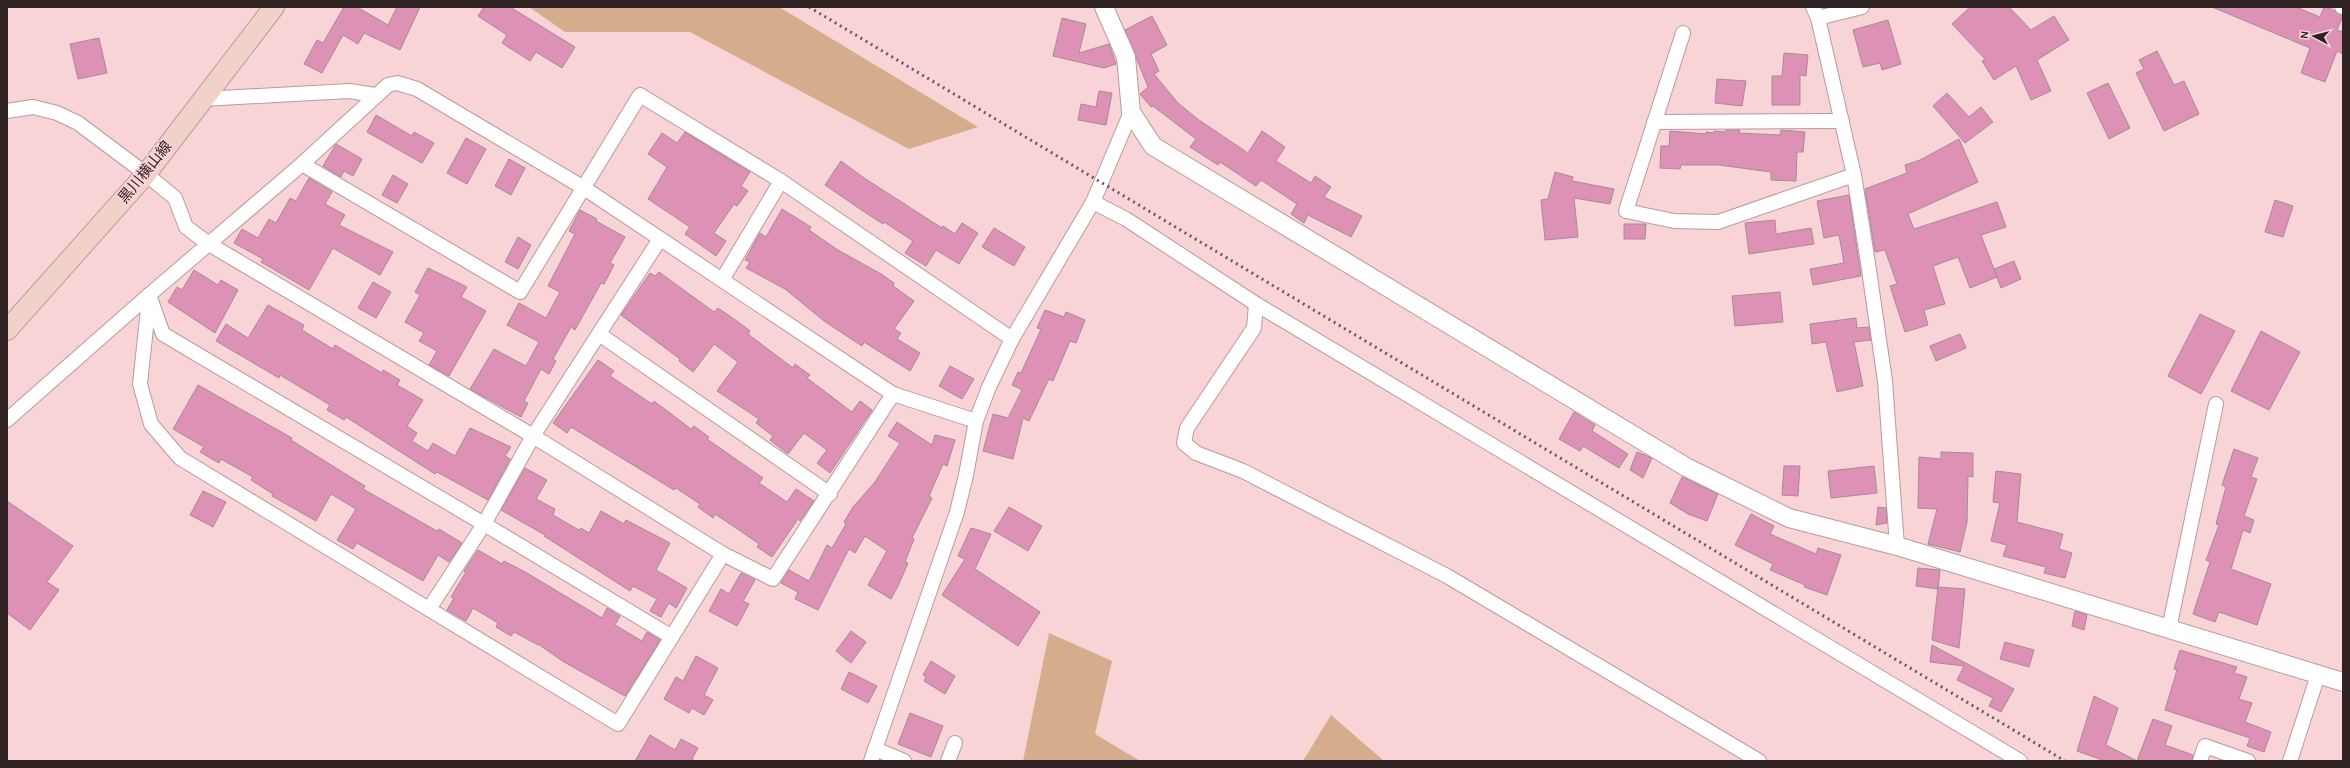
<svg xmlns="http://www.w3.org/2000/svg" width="2350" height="768" font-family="Karla,'Noto Sans JP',sans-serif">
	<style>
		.green { fill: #d5ac8c }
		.building { fill: #dd91b4; stroke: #a88a97 }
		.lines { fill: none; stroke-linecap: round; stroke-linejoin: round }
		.minor-casing { stroke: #bb999b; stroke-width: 16 }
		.tertiary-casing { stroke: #bb999b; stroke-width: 20 }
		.secondary-casing { stroke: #bb999b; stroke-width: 22 }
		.minor { stroke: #fff; stroke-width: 14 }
		.tertiary { stroke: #fff; stroke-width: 18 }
		.secondary { stroke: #f1d2c9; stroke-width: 20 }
		.rail { stroke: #6d595a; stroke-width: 3; stroke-dasharray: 2 4; stroke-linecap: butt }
		.labels { text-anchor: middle; stroke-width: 3.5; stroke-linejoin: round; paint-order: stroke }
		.street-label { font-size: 15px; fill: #2f2223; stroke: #f9d4d6 }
	</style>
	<rect width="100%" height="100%" fill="#f9d4d6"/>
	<!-- green -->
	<g class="green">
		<path d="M 529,7 L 779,7 L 978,127 L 909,149 L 690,32 L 565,32 Z"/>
		<path d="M 1049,633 L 1112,661 L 1095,734 L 1140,761 L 1023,761 Z"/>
		<path d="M 1331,715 L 1384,761 L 1303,761 Z"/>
	</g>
	<!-- building -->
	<g class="building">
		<path d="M 344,7 L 357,7 L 388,25 L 397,7 L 420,7 L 400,50 L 364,33 L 358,44 L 343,35 L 322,73 L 304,64 L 317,40 L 323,43 Z"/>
		<path d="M 484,7 L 510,7 L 575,47 L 562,68 L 536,52 L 530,61 L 502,43 L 507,35 L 478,16 Z"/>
		<path d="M 1970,7 L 2009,7 L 2031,30 L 2054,16 L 2069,40 L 2037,60 L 2051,91 L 2031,100 L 2016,66 L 1994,80 L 1982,61 L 1985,59 L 1952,24 Z"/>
		<path d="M 2212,7 L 2296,7 L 2320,17 L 2324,7 L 2328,7 L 2343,16 L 2337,30 L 2343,32 L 2343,54 L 2337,51 L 2325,82 L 2301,73 L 2310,48 Z"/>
		<path d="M 1152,16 L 1167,45 L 1151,54 L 1159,71 L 1154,74 L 1178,103 L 1199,120 L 1248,153 L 1262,131 L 1285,147 L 1276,161 L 1311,183 L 1315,176 L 1331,187 L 1324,197 L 1362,216 L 1351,237 L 1308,215 L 1304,223 L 1291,214 L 1297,204 L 1261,180 L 1256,186 L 1220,162 L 1218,165 L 1190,147 L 1196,139 L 1153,106 L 1151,107 L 1140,94 L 1148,87 L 1125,30 Z"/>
		<path d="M 1062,18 L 1086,24 L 1079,53 L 1109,44 L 1116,64 L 1104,68 L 1053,56 Z"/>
		<path d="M 1888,20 L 1901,64 L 1882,70 L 1880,63 L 1863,67 L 1853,30 Z"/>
		<path d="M 99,38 L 107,73 L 78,79 L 70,44 Z"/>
		<path d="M 2157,51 L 2174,85 L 2184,81 L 2199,114 L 2164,131 L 2136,73 L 2144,69 L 2139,60 Z"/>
		<path d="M 1784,53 L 1808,55 L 1806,76 L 1800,75 L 1800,105 L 1772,105 L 1772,76 L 1782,76 Z"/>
		<path d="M 1717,79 L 1746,81 L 1742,106 L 1715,103 Z"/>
		<path d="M 2108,83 L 2130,128 L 2109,139 L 2087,93 Z"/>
		<path d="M 1099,91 L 1112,93 L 1106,125 L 1078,120 L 1081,104 L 1096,107 Z"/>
		<path d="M 1947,93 L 1969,117 L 1981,107 L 1993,122 L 1965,143 L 1933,106 Z"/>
		<path d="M 376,115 L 412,136 L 414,132 L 434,143 L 422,163 L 367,132 Z"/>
		<path d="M 1726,130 L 1740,130 L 1739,133 L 1780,135 L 1781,130 L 1805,132 L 1803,152 L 1797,152 L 1796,181 L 1771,180 L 1771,172 L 1719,165 L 1681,165 L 1680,169 L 1660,168 L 1661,146 L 1669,146 L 1670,131 L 1706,134 L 1706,132 L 1713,133 L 1714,131 L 1725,132 Z"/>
		<path d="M 685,132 L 750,172 L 741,186 L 748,191 L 737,206 L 734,204 L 714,233 L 726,241 L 716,256 L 685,234 L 690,227 L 648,199 L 667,167 L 648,154 L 662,133 L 677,143 Z"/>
		<path d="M 466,138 L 486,149 L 467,184 L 447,173 Z"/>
		<path d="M 1959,139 L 1978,182 L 1908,214 L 1914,229 L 1997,202 L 2006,227 L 1981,235 L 1997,277 L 1970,288 L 1958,257 L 1933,266 L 1945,304 L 1924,310 L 1928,325 L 1905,332 L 1890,286 L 1897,284 L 1885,250 L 1875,252 L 1865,189 L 1907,173 L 1905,165 L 1920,160 Z"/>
		<path d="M 336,144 L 362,159 L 353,176 L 344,171 L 341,177 L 323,166 Z"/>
		<path d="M 509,159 L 525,168 L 511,195 L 495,186 Z"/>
		<path d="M 841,161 L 864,178 L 942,228 L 943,226 L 955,234 L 962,223 L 978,233 L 959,264 L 936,250 L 926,266 L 905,253 L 913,241 L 884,222 L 883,224 L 866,213 L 825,185 Z"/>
		<path d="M 1555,172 L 1573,177 L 1572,181 L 1614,189 L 1610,204 L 1574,198 L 1578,237 L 1545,240 L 1541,200 L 1548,199 Z"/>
		<path d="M 393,175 L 408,184 L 397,203 L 382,195 Z"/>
		<path d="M 309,178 L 332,192 L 325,204 L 345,215 L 339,225 L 393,252 L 380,275 L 333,248 L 309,290 L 261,262 L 263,259 L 234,243 L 242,229 L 258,238 L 269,219 L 276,223 L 290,198 L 296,201 Z"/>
		<path d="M 1849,195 L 1861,276 L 1813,285 L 1810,269 L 1844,263 L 1839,235 L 1824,238 L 1817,201 Z"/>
		<path d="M 2275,200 L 2293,206 L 2283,237 L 2265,232 Z"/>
		<path d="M 782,209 L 811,227 L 809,230 L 838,250 L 881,274 L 894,283 L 893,286 L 914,301 L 894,329 L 901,333 L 897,339 L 920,353 L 910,371 L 864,342 L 862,346 L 824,321 L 785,289 L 746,268 L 750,262 L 745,260 L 760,233 L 766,237 Z"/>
		<path d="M 580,210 L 597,219 L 596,221 L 625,237 L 610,263 L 614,265 L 604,284 L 601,283 L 575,330 L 571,327 L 553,359 L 556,361 L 549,374 L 541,369 L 524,401 L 528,403 L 521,417 L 470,389 L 494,349 L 526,366 L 539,342 L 507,325 L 519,303 L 546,318 L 560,292 L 548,286 L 575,234 L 569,231 Z"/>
		<path d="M 1775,220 L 1776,234 L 1811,228 L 1814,244 L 1749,254 L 1745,223 Z"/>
		<path d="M 1624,224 L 1646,224 L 1645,239 L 1624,239 Z"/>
		<path d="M 994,228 L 1025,247 L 1014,266 L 982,247 Z"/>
		<path d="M 518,237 L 531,245 L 518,269 L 505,262 Z"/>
		<path d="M 2014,261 L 2021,279 L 2001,288 L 1994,269 Z"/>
		<path d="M 428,268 L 467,287 L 461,297 L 486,311 L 449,376 L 429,365 L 437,351 L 419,341 L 424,333 L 405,322 L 420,295 L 415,292 Z"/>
		<path d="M 194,270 L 218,285 L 221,280 L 238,290 L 215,333 L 168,302 L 177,287 L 182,290 Z"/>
		<path d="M 659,272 L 714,312 L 718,308 L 737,321 L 750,331 L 748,334 L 793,368 L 795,364 L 810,375 L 807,378 L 852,412 L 860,401 L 872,410 L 830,473 L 817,463 L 827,450 L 804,433 L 788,454 L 770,440 L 773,436 L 756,423 L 759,419 L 717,391 L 738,362 L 714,344 L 693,372 L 679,361 L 680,359 L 621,315 L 650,273 L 655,276 Z"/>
		<path d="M 373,282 L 391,292 L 376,318 L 358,308 Z"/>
		<path d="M 1780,292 L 1783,322 L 1735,326 L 1732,296 Z"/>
		<path d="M 268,305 L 304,325 L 302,330 L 333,349 L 335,345 L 382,373 L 383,370 L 400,380 L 397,385 L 423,400 L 407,426 L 417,433 L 412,441 L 428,451 L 433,443 L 455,456 L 470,428 L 511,447 L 505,456 L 510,459 L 488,500 L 437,472 L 435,474 L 346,417 L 344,420 L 327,410 L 330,405 L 280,375 L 279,378 L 216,341 L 226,324 L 248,338 Z"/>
		<path d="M 1045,310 L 1064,317 L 1066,312 L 1085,320 L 1076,343 L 1070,341 L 1053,381 L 1049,379 L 1029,421 L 1023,418 L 1013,459 L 983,451 L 993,414 L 1008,418 L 1022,390 L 1012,385 L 1018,372 L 1021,373 L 1041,329 L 1037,328 Z"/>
		<path d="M 2200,314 L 2235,331 L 2201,394 L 2168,376 Z"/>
		<path d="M 1856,318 L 1857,328 L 1869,327 L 1871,340 L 1854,342 L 1863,386 L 1837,392 L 1826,342 L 1812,344 L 1810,324 Z"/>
		<path d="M 2261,331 L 2300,352 L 2269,410 L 2231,391 Z"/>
		<path d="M 1960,334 L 1966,348 L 1936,361 L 1930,346 Z"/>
		<path d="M 598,360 L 614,371 L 610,376 L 652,404 L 654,401 L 691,429 L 694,426 L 709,437 L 707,439 L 763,478 L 759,483 L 787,502 L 796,489 L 814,501 L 800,521 L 798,519 L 772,557 L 757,547 L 759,544 L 739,530 L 715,514 L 713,518 L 698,507 L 700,504 L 676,488 L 674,490 L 571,427 L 567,433 L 553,423 Z"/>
		<path d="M 950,366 L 974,379 L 962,399 L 939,386 Z"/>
		<path d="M 198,385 L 292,438 L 291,440 L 365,486 L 363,489 L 437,531 L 439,529 L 462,543 L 449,562 L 438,555 L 423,581 L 357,543 L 353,549 L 337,540 L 356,509 L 331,494 L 316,521 L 272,496 L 273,494 L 251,480 L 253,477 L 221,459 L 219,463 L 200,452 L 204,447 L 173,429 Z"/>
		<path d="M 1574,412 L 1595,425 L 1592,431 L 1628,454 L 1619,468 L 1583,446 L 1580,451 L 1559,439 Z"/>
		<path d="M 897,422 L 932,445 L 935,435 L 955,440 L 947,466 L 943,464 L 929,496 L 932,498 L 912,538 L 914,539 L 905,562 L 908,563 L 898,586 L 891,599 L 868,585 L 887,551 L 865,536 L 855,553 L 849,549 L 818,610 L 795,599 L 798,592 L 781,583 L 789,570 L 809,581 L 827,545 L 832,548 L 846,524 L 844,522 L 853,507 L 875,482 L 900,443 L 888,436 Z"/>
		<path d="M 2234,449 L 2258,458 L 2251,477 L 2257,479 L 2244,516 L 2254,520 L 2250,533 L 2243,530 L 2231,569 L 2271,584 L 2257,625 L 2219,612 L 2215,622 L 2193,614 L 2210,562 L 2206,560 L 2219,525 L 2216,524 L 2226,487 L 2222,485 Z"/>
		<path d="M 1637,452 L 1652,458 L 1643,478 L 1630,470 Z"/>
		<path d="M 1941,452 L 1973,453 L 1973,477 L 1968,476 L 1967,522 L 1960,552 L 1928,544 L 1937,509 L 1918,508 L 1919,457 L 1941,459 Z"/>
		<path d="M 1784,466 L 1800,466 L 1798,496 L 1782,495 Z"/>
		<path d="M 1874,466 L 1877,493 L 1831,498 L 1828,471 Z"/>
		<path d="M 525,468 L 547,480 L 536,499 L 555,509 L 553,515 L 579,530 L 581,528 L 589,533 L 601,511 L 624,524 L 626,520 L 670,543 L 656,570 L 687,588 L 676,608 L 669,603 L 661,617 L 650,611 L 657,599 L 633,586 L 630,591 L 544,536 L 545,535 L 501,510 Z"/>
		<path d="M 1996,471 L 2021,474 L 2017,522 L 2063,534 L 2059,549 L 2072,553 L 2065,578 L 2044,573 L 2046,567 L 2003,556 L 2007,545 L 1991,541 L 2000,503 L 1993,502 Z"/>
		<path d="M 1682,477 L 1718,494 L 1707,521 L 1688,514 L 1670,503 Z"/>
		<path d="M 203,491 L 226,502 L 213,527 L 190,515 Z"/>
		<path d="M 7,501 L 73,546 L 47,582 L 59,590 L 30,630 L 7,613 Z"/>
		<path d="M 1009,507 L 1042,526 L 1028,551 L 994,531 Z"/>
		<path d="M 1878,507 L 1886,508 L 1887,523 L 1876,525 Z"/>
		<path d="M 1751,514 L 1774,526 L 1770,534 L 1816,554 L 1818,548 L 1841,555 L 1827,595 L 1804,587 L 1805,585 L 1770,570 L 1773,564 L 1735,545 Z"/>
		<path d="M 971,528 L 991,534 L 975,569 L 1040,612 L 1018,646 L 942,595 L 965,559 L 958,556 Z"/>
		<path d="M 478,550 L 502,564 L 504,561 L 527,573 L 602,618 L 607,608 L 620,616 L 615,625 L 642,641 L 647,632 L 660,640 L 625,696 L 564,662 L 538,644 L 538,645 L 514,632 L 511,636 L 496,627 L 498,623 L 473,608 L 466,621 L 447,610 L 454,598 L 451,597 L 466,572 L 464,571 Z"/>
		<path d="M 1918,568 L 1940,570 L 1938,589 L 1916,586 Z"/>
		<path d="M 741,573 L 755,580 L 743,601 L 749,604 L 737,626 L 709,611 L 721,589 L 729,594 Z"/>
		<path d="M 1938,587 L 1965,589 L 1959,648 L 1932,640 Z"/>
		<path d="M 2075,611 L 2087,615 L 2084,630 L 2072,626 Z"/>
		<path d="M 851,631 L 866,642 L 851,663 L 836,651 Z"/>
		<path d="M 2005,642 L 2034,650 L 2029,667 L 2000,659 Z"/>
		<path d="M 1932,645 L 2014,689 L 2001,712 L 1989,706 L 1993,698 L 1957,680 L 1964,666 L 1930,662 Z"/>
		<path d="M 2180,650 L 2237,667 L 2234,673 L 2247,677 L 2239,699 L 2252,703 L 2245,722 L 2271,732 L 2264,752 L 2247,746 L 2250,738 L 2165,710 L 2177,670 L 2174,669 Z"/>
		<path d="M 696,656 L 718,668 L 704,695 L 713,700 L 704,715 L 692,708 L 689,713 L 664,699 L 676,677 L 683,681 Z"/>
		<path d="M 931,661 L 955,676 L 945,694 L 924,681 L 926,677 L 923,675 Z"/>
		<path d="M 849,672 L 877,686 L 868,703 L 841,689 Z"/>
		<path d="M 2094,696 L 2118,708 L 2106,745 L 2137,761 L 2153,719 L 2172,726 L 2165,745 L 2193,755 L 2192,761 L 2105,761 L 2077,751 Z"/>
		<path d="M 910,713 L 943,726 L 931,757 L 898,744 Z"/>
		<path d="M 650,735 L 675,750 L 681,739 L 698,748 L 692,759 L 695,761 L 635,761 Z"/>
	</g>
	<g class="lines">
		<!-- minor casing -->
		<g class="minor-casing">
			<g id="minor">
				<path d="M 1813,7 L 1818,18 L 1854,175 L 1868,263 L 1885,381 L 1897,546"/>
				<path d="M 2342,7 L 2343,7"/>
				<path d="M 1818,18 L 1862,7"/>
				<path d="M 1683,33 L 1626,211 L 1674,221 L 1718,222 L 1854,175"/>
				<path d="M 203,99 L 349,91 L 375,95"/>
				<path d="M 7,111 L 33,107 L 57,113 L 78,123 L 146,174 L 175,198 L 186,227 L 209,244 L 533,436 L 484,524 L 163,334 L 149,295 L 302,164 L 388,85 L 397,83 L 417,89 L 584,188 L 893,394 L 976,421"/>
				<path d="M 1654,122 L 1842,121"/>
				<path d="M 302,164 L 520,292 L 640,95 L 781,181 L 1012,339"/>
				<path d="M 1093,202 L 1126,219 L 1256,304 L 2020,761"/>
				<path d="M 722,280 L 781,181"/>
				<path d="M 149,300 L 140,384 L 151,424 L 180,458 L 618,724 L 723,554 L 533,436 L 660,239"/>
				<path d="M 1256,304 L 1254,328 L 1187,428 L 1184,443 L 1196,453 L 1243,471 L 1447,576 L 1759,761"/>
				<path d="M 599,334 L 830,494"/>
				<path d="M 7,420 L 149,295"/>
				<path d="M 723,554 L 773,579 L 893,394"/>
				<path d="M 429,609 L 484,524 L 672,637"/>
				<path d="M 2169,629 L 2216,404"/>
				<path d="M 875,749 L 904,761"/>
				<path d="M 871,761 L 957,512 L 966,475 L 976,421 L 989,387 L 1012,339 L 1093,202 L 1131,112"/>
				<path d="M 948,761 L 955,743"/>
				<path d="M 2200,761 L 2205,746 L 2248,761"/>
				<path d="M 2290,761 L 2318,675"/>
			</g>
		</g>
		<!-- tertiary casing -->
		<g class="tertiary-casing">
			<path id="tertiary" d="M 1104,7 L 1126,57 L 1131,112 L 1153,146 L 1686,467 L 1789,518 L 1897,546 L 2343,682"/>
		</g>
		<!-- secondary casing -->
		<g class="secondary-casing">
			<path id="secondary" d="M 7,330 L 146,174 L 274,7"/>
		</g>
		<!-- minor -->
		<use href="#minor" class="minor"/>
		<!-- tertiary -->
		<use href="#tertiary" class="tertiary"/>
		<!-- secondary -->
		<use href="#secondary" class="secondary"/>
		<!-- rail -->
		<path class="rail" d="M 809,7 L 2065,761"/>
	</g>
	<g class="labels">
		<!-- street labels -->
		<g class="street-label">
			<text transform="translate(145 172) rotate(-51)" y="5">黒川横山線</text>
		</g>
	</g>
	<!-- border -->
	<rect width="2350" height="768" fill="none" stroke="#2f2223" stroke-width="16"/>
	<!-- north arrow -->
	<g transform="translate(2314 36) rotate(277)" stroke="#f9d4d6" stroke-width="3" paint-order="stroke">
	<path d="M0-3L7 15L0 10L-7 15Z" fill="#2f2223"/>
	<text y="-6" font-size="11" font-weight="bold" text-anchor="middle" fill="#2f2223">N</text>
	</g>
</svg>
